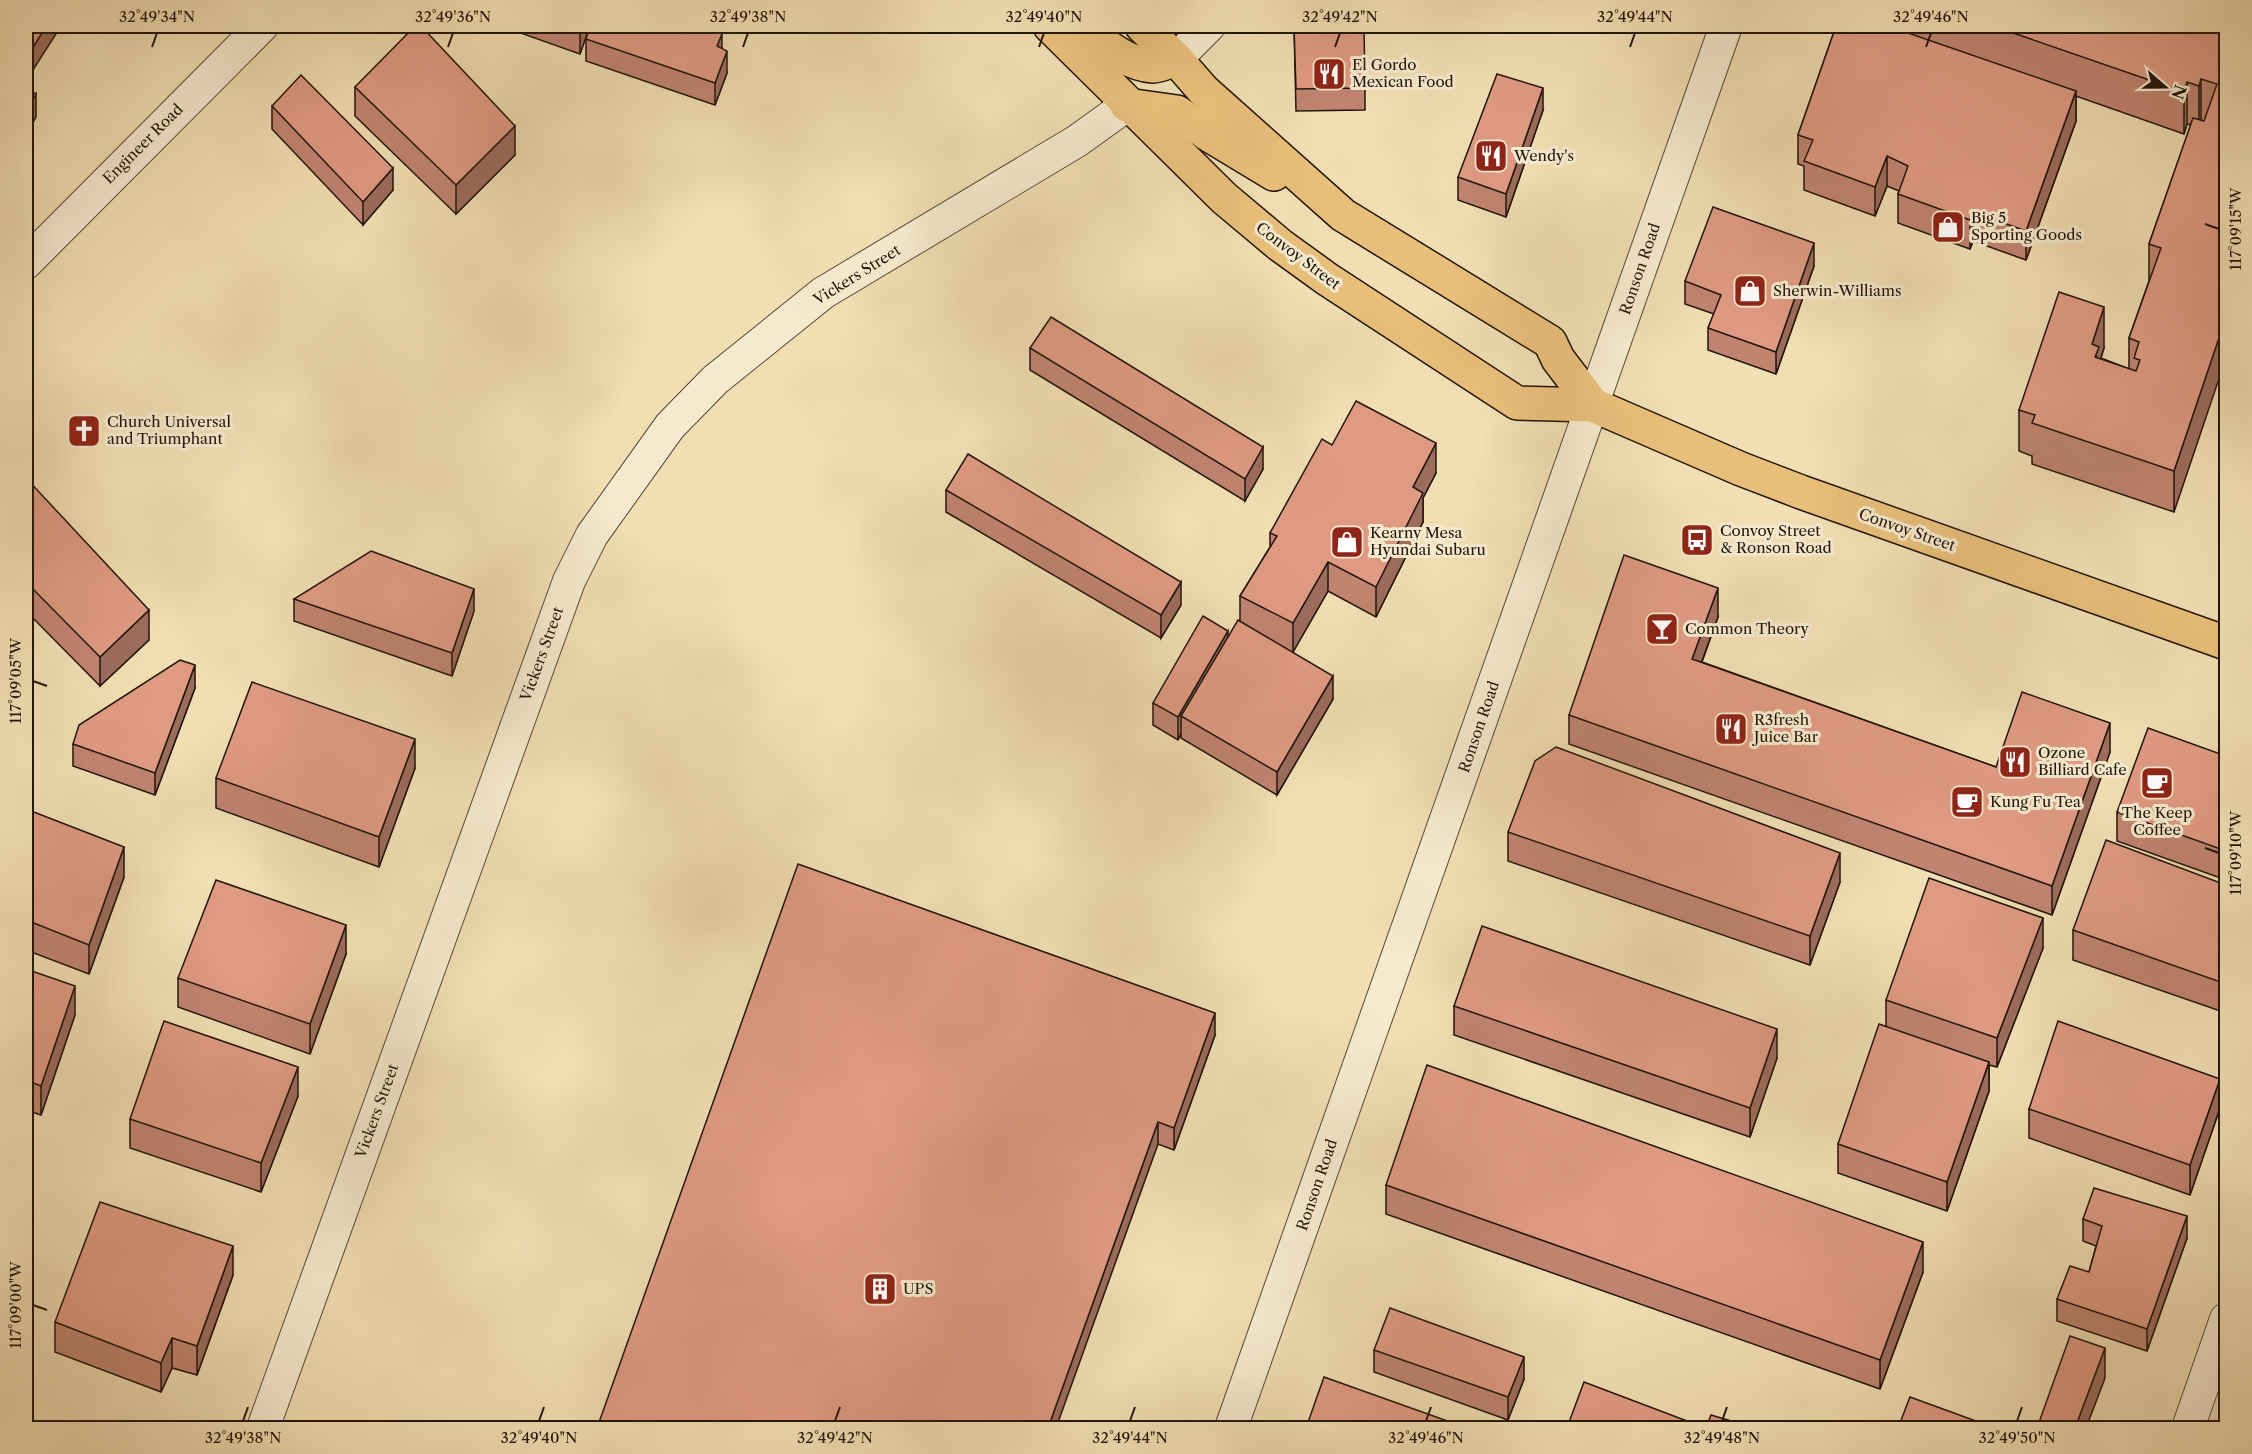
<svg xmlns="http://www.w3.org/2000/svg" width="2252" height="1454" font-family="'Libre Caslon Text',serif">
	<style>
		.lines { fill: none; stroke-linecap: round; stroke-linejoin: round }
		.minor-casing { stroke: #564735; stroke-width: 34 }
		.major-casing { stroke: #22150b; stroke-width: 36 }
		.minor { stroke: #f6eace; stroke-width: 32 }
		.major { stroke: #e8bf7a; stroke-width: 33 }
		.wall { fill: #c08471; stroke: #22150b; stroke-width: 1.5 }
		.shaded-wall { fill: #9c6c5c; stroke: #22150b; stroke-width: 1.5 }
		.building { fill: #df9a83; stroke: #22150b; stroke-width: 1.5 }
		.ticks { fill: none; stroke: #22150b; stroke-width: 2 }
		.labels { text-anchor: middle; stroke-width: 6; stroke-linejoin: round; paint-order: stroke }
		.poi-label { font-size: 15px; fill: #22150b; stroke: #f6eace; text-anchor: start }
		.street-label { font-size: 15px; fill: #22150b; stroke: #f6eace }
		.neatline { fill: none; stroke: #22150b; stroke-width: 2 }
		.ticks-label { font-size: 15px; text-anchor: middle; fill: #22150b }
	</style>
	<rect width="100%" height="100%" fill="#f1deb3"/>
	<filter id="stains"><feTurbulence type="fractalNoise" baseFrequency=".00333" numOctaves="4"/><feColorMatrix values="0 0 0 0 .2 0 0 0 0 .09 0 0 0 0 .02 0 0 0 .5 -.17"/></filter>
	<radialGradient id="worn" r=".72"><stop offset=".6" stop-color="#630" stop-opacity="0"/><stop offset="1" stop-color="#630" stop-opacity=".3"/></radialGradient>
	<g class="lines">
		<!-- minor casing -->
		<g class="minor-casing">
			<g id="minor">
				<path d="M 1176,59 L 1209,26"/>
				<path d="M 26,263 L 262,26"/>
				<path d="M 263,1428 L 569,581 L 592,535 L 670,426 L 715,380 L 823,293 L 1077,141 L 1127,105"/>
				<path d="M 1231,1428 L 1726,26"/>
				<path d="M 2188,1428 L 2226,1319"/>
			</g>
		</g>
		<!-- major casing -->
		<g class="major-casing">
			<g id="major">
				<path d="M 1050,26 L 1224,198 L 1280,245 L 1327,279 L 1517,403 L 1593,405 L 1741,469 L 1801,492 L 2226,643"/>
				<path d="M 1084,26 C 1102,44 1126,64 1153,66 C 1160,66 1169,61 1176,59"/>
				<path d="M 1142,26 L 1176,59 L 1204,91 L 1343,215 L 1550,342 L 1558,359 L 1593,405"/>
				<path d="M 1127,105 L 1177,112 L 1206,133 L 1274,174"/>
			</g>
		</g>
		<!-- minor -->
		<use href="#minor" class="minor"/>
		<!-- major -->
		<use href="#major" class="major"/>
	</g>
	<!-- wall -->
	<g class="wall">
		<path d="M 501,26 L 698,26 L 722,48 L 727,73 L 715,105 L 586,61 L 586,39 L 588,31 L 580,54 Z"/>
		<path d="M 1294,26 L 1365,88 L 1365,110 L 1296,111 Z"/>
		<path d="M 1404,26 L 1417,26 L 1416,30 Z"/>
		<path d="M 1836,26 L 2226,26 L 2174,512 L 2032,464 L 2032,456 L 2019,451 L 2019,410 L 2104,348 L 2101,358 L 2129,369 L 2129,338 L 2149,281 L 2149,244 L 2191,125 L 2187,124 L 2184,134 L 2076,96 L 2076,121 L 2026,260 L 1973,241 L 1970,249 L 1898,223 L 1898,194 L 1899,191 L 1887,186 L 1875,216 L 1804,190 L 1804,166 L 1798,164 L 1798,135 Z"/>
		<path d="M 355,87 L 515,155 L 456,214 L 355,116 Z"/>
		<path d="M 272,106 L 393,190 L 363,225 L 272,129 Z"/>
		<path d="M 1543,110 L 1506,217 L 1458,200 L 1458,177 Z"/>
		<path d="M 1814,266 L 1776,374 L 1708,350 L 1708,328 L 1714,314 L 1685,304 L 1685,281 Z"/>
		<path d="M 1030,348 L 1263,469 L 1245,501 L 1030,370 Z"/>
		<path d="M 1332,445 L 1436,473 L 1423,498 L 1423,522 L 1376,617 L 1328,591 L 1293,652 L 1333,699 L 1277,795 L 1181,738 L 1181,733 L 1178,740 L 1153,725 L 1153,703 L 1228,637 L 1240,622 L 1240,596 L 1270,547 L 1270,533 Z"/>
		<path d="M 26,478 L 149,640 L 100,686 L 26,611 Z"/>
		<path d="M 946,490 L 1181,605 L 1161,638 L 946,512 Z"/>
		<path d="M 294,599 L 474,611 L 452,676 L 294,621 Z"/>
		<path d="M 1718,617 L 1702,662 L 1996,767 L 2110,752 L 2052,915 L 1569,744 L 1569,715 Z"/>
		<path d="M 195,688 L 155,795 L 73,766 L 73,744 Z"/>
		<path d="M 2226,756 L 2226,880 L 2117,841 L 2117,812 Z"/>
		<path d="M 415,768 L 379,867 L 216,808 L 216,778 Z"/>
		<path d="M 26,809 L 124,877 L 89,974 L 26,950 Z"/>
		<path d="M 1508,832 L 1840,882 L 1810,965 L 1508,861 Z"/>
		<path d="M 2226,885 L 2226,1013 L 2073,960 L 2073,930 Z"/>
		<path d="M 2043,948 L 1997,1067 L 1989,1065 L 1989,1091 L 1947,1211 L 1838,1173 L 1838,1144 L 1886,1027 L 1886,1000 Z"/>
		<path d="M 346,954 L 310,1054 L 178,1007 L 178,978 Z"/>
		<path d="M 26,969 L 75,1015 L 41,1115 L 26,1110 Z"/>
		<path d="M 1454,1006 L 1777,1058 L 1750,1137 L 1454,1035 Z"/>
		<path d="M 1215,1035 L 1174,1150 L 1158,1144 L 597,1428 Z"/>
		<path d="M 298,1096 L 261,1192 L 130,1148 L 130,1119 Z"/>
		<path d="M 2220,1108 L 2190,1195 L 2029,1138 L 2029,1109 Z"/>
		<path d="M 1386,1185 L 1923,1272 L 1880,1389 L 1386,1214 Z"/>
		<path d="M 2083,1219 L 2187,1238 L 2147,1351 L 2057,1321 L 2057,1299 L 2089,1272 L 2096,1246 L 2083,1241 Z"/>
		<path d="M 233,1275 L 197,1375 L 172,1368 L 161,1392 L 55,1352 L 55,1322 Z"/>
		<path d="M 1374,1350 L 1524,1379 L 1508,1420 L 1374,1372 Z"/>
		<path d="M 1568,1425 L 1687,1428 L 1568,1428 Z"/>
	</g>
	<!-- shaded-wall -->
	<g class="shaded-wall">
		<path d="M 46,26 L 61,26 L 26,81 L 26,59 Z"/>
		<path d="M 582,26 L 590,26 L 580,54 L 580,31 Z"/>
		<path d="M 722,34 L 722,56 L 717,46 Z"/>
		<path d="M 727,51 L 727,73 L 715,105 L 715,83 Z"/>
		<path d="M 2201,79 L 2201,120 L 2199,127 L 2199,86 Z"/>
		<path d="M 2187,82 L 2187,124 L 2184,134 L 2184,92 Z"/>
		<path d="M 1543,88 L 1543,110 L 1506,217 L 1506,194 Z"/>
		<path d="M 2076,91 L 2076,121 L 2026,260 L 2026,231 Z"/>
		<path d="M 36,94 L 36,117 L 26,135 L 26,112 Z"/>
		<path d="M 515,126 L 515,155 L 456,214 L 456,185 Z"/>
		<path d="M 1887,156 L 1887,186 L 1875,216 L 1875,187 Z"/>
		<path d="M 393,168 L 393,190 L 363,225 L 363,202 Z"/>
		<path d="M 1973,212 L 1973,241 L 1970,249 L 1970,220 Z"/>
		<path d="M 1814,243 L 1814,266 L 1776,374 L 1776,352 Z"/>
		<path d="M 2104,307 L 2104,348 L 2099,364 L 2092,344 Z"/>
		<path d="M 2226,317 L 2226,358 L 2174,512 L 2174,471 Z"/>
		<path d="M 1436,443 L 1436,473 L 1423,498 L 1423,522 L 1376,617 L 1376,587 L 1413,487 Z"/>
		<path d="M 1263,447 L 1263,469 L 1245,501 L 1245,479 Z"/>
		<path d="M 1328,562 L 1328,591 L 1293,652 L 1293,623 Z"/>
		<path d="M 1181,582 L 1181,605 L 1161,638 L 1161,615 Z"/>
		<path d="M 1718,588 L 1718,617 L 1692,688 L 1692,659 Z"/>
		<path d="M 474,589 L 474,611 L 452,676 L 452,653 Z"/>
		<path d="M 149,610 L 149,640 L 100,686 L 100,657 Z"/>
		<path d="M 1228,631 L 1228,653 L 1181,716 L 1181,733 L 1178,740 L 1178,717 Z"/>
		<path d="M 195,665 L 195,688 L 155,795 L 155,773 Z"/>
		<path d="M 1333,676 L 1333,699 L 1277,795 L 1277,772 Z"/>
		<path d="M 2110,723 L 2110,752 L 2052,915 L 2052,886 Z"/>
		<path d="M 415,739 L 415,768 L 379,867 L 379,837 Z"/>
		<path d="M 124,847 L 124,877 L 89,974 L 89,945 Z"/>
		<path d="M 1840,853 L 1840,882 L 1810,965 L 1810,936 Z"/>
		<path d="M 2043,918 L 2043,948 L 1997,1067 L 1997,1038 Z"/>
		<path d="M 346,925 L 346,954 L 310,1054 L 310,1024 Z"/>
		<path d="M 75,986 L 75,1015 L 41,1115 L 41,1086 Z"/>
		<path d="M 1215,1013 L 1215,1035 L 1174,1150 L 1174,1128 Z"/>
		<path d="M 1777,1029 L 1777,1058 L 1750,1137 L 1750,1108 Z"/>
		<path d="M 1989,1062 L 1989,1091 L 1947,1211 L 1947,1182 Z"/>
		<path d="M 298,1067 L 298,1096 L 261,1192 L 261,1163 Z"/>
		<path d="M 2220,1079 L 2220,1108 L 2190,1195 L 2190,1165 Z"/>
		<path d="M 1158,1122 L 1158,1144 L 1056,1428 L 1048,1428 Z"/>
		<path d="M 2187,1216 L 2187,1238 L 2147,1351 L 2147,1329 Z"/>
		<path d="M 1923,1242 L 1923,1272 L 1880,1389 L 1880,1360 Z"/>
		<path d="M 233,1246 L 233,1275 L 197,1375 L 197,1346 Z"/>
		<path d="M 172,1338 L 172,1368 L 161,1392 L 161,1363 Z"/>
		<path d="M 2105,1348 L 2105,1378 L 2086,1428 L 2075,1428 Z"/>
		<path d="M 1524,1357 L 1524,1379 L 1508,1420 L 1508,1397 Z"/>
	</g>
	<!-- building -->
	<g class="building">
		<path d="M 26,26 L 46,26 L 26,59 Z"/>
		<path d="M 415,26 L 421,26 L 515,126 L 456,185 L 355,87 Z"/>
		<path d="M 564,26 L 582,26 L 580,31 Z"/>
		<path d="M 590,26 L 698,26 L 722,34 L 717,46 L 727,51 L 715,83 L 586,39 Z"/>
		<path d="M 1294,26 L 1364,26 L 1365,88 L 1296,89 Z"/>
		<path d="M 1836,26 L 1888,26 L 2076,91 L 2026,231 L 1973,212 L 1970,220 L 1898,194 L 1908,166 L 1887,156 L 1875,187 L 1804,161 L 1813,140 L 1798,135 Z"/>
		<path d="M 1993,26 L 2226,26 L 2226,317 L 2174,471 L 2032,423 L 2035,415 L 2019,410 L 2059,292 L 2104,307 L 2092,344 L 2099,347 L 2095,357 L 2136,371 L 2140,360 L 2134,358 L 2139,342 L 2129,338 L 2161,248 L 2149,244 L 2193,118 L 2204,121 L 2217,84 L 2201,79 L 2199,86 L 2187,82 L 2184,92 Z"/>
		<path d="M 1497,74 L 1543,88 L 1506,194 L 1458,177 Z"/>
		<path d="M 301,75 L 393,168 L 363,202 L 272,106 Z"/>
		<path d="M 26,88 L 36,94 L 26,112 Z"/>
		<path d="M 1713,207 L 1814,243 L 1776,352 L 1708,328 L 1721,295 L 1685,281 Z"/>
		<path d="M 1051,317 L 1263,447 L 1245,479 L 1030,348 Z"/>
		<path d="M 1356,401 L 1436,443 L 1413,487 L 1423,493 L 1376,587 L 1328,562 L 1293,623 L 1240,596 L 1277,536 L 1270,533 L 1322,439 L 1332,445 Z"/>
		<path d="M 968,454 L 1181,582 L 1161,615 L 946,490 Z"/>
		<path d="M 26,478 L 149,610 L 100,657 L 26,582 Z"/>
		<path d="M 371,551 L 474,589 L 452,653 L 294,599 Z"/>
		<path d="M 1624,555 L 1718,588 L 1692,659 L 1996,767 L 2022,692 L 2110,723 L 2052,886 L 1569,715 Z"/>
		<path d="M 1203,616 L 1228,631 L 1178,717 L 1153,703 Z"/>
		<path d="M 1238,620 L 1333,676 L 1277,772 L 1181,716 Z"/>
		<path d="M 180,660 L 195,665 L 155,773 L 73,744 L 79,725 Z"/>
		<path d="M 252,682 L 415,739 L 379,837 L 216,778 Z"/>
		<path d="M 2148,728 L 2226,756 L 2226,851 L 2117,812 Z"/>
		<path d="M 1556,747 L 1840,853 L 1810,936 L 1508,832 L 1535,761 Z"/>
		<path d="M 26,809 L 124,847 L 89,945 L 26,920 Z"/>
		<path d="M 2106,840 L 2226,885 L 2226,984 L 2073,930 Z"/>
		<path d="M 798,864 L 1215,1013 L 1174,1128 L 1158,1122 L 1048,1428 L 597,1428 Z"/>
		<path d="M 1929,878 L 2043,918 L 1997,1038 L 1886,1000 Z"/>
		<path d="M 216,880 L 346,925 L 310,1024 L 178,978 Z"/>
		<path d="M 1482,926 L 1777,1029 L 1750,1108 L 1454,1006 Z"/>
		<path d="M 26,969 L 75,986 L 41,1086 L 26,1080 Z"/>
		<path d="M 164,1021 L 298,1067 L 261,1163 L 130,1119 Z"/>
		<path d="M 2058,1021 L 2220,1079 L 2190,1165 L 2029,1109 Z"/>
		<path d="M 1879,1024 L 1989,1062 L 1947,1182 L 1838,1144 Z"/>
		<path d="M 1427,1065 L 1923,1242 L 1880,1360 L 1386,1185 Z"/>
		<path d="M 2094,1188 L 2187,1216 L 2147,1329 L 2057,1299 L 2070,1266 L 2089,1272 L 2102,1226 L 2083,1219 Z"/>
		<path d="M 100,1202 L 233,1246 L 197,1346 L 172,1338 L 161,1363 L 55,1322 Z"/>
		<path d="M 1390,1308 L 1524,1357 L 1508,1397 L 1374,1350 Z"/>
		<path d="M 2070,1336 L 2105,1348 L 2075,1428 L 2037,1428 Z"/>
		<path d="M 1324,1377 L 1467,1428 L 1306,1428 Z"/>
		<path d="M 1584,1382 L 1687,1421 L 1685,1428 L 1579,1428 L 1568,1425 Z"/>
		<path d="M 1910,1397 L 1995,1428 L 1898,1428 Z"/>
		<path d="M 1711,1415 L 1755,1428 L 1706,1428 Z"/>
	</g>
	<!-- ticks -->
	<path class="ticks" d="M 152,47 L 157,33M 448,47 L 453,33M 743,47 L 748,33M 1039,47 L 1044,33M 1335,47 L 1340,33M 1630,47 L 1635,33M 1926,47 L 1931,33M 2205,224 L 2219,229M 33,681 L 47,686M 2205,848 L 2219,853M 33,1305 L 47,1310M 243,1421 L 248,1407M 539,1421 L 544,1407M 835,1421 L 840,1407M 1130,1421 L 1135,1407M 1426,1421 L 1431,1407M 1722,1421 L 1727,1407M 2017,1421 L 2022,1407"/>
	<!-- icons -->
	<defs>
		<g id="restaurant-square" transform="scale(1.725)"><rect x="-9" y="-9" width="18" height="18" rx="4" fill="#8f2418" stroke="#f6eace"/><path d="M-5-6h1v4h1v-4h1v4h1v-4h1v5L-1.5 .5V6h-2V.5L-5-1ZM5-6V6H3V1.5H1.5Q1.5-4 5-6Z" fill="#fff"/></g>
		<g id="shop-square" transform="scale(1.725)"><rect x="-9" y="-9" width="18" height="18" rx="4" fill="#8f2418" stroke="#f6eace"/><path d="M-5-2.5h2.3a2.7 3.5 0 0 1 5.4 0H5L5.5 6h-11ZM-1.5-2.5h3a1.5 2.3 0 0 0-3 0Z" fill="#fff"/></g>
		<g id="church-square" transform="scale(1.725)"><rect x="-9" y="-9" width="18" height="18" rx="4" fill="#8f2418" stroke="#f6eace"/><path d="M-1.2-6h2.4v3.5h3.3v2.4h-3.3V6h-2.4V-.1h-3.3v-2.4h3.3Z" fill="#fff"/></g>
		<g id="bus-square" transform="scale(1.725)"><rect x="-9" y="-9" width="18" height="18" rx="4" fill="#8f2418" stroke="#f6eace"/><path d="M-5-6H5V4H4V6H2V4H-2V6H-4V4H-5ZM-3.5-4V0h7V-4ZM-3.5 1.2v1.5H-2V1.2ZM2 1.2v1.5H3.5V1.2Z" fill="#fff"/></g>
		<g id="bar-square" transform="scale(1.725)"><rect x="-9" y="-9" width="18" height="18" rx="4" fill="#8f2418" stroke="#f6eace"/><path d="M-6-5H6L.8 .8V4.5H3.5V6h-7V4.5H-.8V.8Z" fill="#fff"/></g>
		<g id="cafe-square" transform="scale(1.725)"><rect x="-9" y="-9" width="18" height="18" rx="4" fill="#8f2418" stroke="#f6eace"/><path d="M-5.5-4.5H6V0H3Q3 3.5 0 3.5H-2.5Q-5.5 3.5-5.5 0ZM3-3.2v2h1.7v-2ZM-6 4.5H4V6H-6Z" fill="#fff"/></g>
		<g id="building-square" transform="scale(1.725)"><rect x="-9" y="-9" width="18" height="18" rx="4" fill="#8f2418" stroke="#f6eace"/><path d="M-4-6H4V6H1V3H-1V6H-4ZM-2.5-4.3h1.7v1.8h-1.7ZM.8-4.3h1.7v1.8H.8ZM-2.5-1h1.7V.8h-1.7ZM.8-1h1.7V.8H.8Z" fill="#fff"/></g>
	</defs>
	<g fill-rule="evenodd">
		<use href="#restaurant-square" x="1329" y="74"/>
		<use href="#restaurant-square" x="1491" y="156"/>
		<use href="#shop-square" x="1948" y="227"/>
		<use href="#shop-square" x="1750" y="291"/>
		<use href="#church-square" x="84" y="431"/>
		<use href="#bus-square" x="1697" y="540"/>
		<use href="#shop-square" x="1347" y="542"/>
		<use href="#bar-square" x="1662" y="629"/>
		<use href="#restaurant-square" x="1731" y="729"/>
		<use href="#restaurant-square" x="2015" y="762"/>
		<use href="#cafe-square" x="2157" y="783"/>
		<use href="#cafe-square" x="1967" y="802"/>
		<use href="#building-square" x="880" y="1289"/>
	</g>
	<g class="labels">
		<!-- poi labels -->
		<g class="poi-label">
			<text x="1352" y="70">El Gordo<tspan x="1352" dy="17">Mexican Food</tspan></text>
			<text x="1514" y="161">Wendy's</text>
			<text x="1971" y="223">Big 5<tspan x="1971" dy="17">Sporting Goods</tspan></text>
			<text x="1773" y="296">Sherwin-Williams</text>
			<text x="107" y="427">Church Universal<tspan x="107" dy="17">and Triumphant</tspan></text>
			<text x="1720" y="536">Convoy Street<tspan x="1720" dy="17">&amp; Ronson Road</tspan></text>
			<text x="1370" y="538">Kearny Mesa<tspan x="1370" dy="17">Hyundai Subaru</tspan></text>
			<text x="1685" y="634">Common Theory</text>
			<text x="1754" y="725">R3fresh<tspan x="1754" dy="17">Juice Bar</tspan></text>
			<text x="2038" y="758">Ozone<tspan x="2038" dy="17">Billiard Cafe</tspan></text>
			<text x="1990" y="807">Kung Fu Tea</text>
			<text x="2157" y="818" text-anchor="middle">The Keep<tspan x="2157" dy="17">Coffee</tspan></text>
			<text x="903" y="1294">UPS</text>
		</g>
		<!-- street labels -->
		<g class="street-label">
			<text transform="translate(143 144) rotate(-45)" y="5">Engineer Road</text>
			<text transform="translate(1298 256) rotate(37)" y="5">Convoy Street</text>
			<text transform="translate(1640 269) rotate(-71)" y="5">Ronson Road</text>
			<text transform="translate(857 275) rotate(-32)" y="5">Vickers Street</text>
			<text transform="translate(1907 530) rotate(19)" y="5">Convoy Street</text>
			<text transform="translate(542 654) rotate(-70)" y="5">Vickers Street</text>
			<text transform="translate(1479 727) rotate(-71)" y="5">Ronson Road</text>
			<text transform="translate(377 1111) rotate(-70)" y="5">Vickers Street</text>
			<text transform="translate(1317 1185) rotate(-71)" y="5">Ronson Road</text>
		</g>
	</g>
	<!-- margin -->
	<rect width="2252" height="1454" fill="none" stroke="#f1deb3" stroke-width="66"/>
	<!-- north arrow -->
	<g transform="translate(2165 87) rotate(110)" stroke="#f6eace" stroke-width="4.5" paint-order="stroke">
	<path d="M0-4.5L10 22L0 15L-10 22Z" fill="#22150b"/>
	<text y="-9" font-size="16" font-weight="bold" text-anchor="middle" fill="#22150b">N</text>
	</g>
	<rect x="33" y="33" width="2186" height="1388" class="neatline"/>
	<g class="ticks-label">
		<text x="157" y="22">32°49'34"N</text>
		<text x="453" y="22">32°49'36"N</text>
		<text x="748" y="22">32°49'38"N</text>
		<text x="1044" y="22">32°49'40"N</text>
		<text x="1340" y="22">32°49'42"N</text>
		<text x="1635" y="22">32°49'44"N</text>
		<text x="1931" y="22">32°49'46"N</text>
		<text transform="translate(2236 229) rotate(-90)" y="5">117°09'15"W</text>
		<text transform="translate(16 681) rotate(-90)" y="5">117°09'05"W</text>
		<text transform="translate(2236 853) rotate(-90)" y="5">117°09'10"W</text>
		<text transform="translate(16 1305) rotate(-90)" y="5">117°09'00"W</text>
		<text x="243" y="1443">32°49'38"N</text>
		<text x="539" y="1443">32°49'40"N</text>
		<text x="835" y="1443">32°49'42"N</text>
		<text x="1130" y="1443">32°49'44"N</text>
		<text x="1426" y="1443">32°49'46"N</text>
		<text x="1722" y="1443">32°49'48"N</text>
		<text x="2017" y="1443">32°49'50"N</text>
	</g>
	<rect width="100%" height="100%" filter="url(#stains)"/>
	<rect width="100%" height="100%" fill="url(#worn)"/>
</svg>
